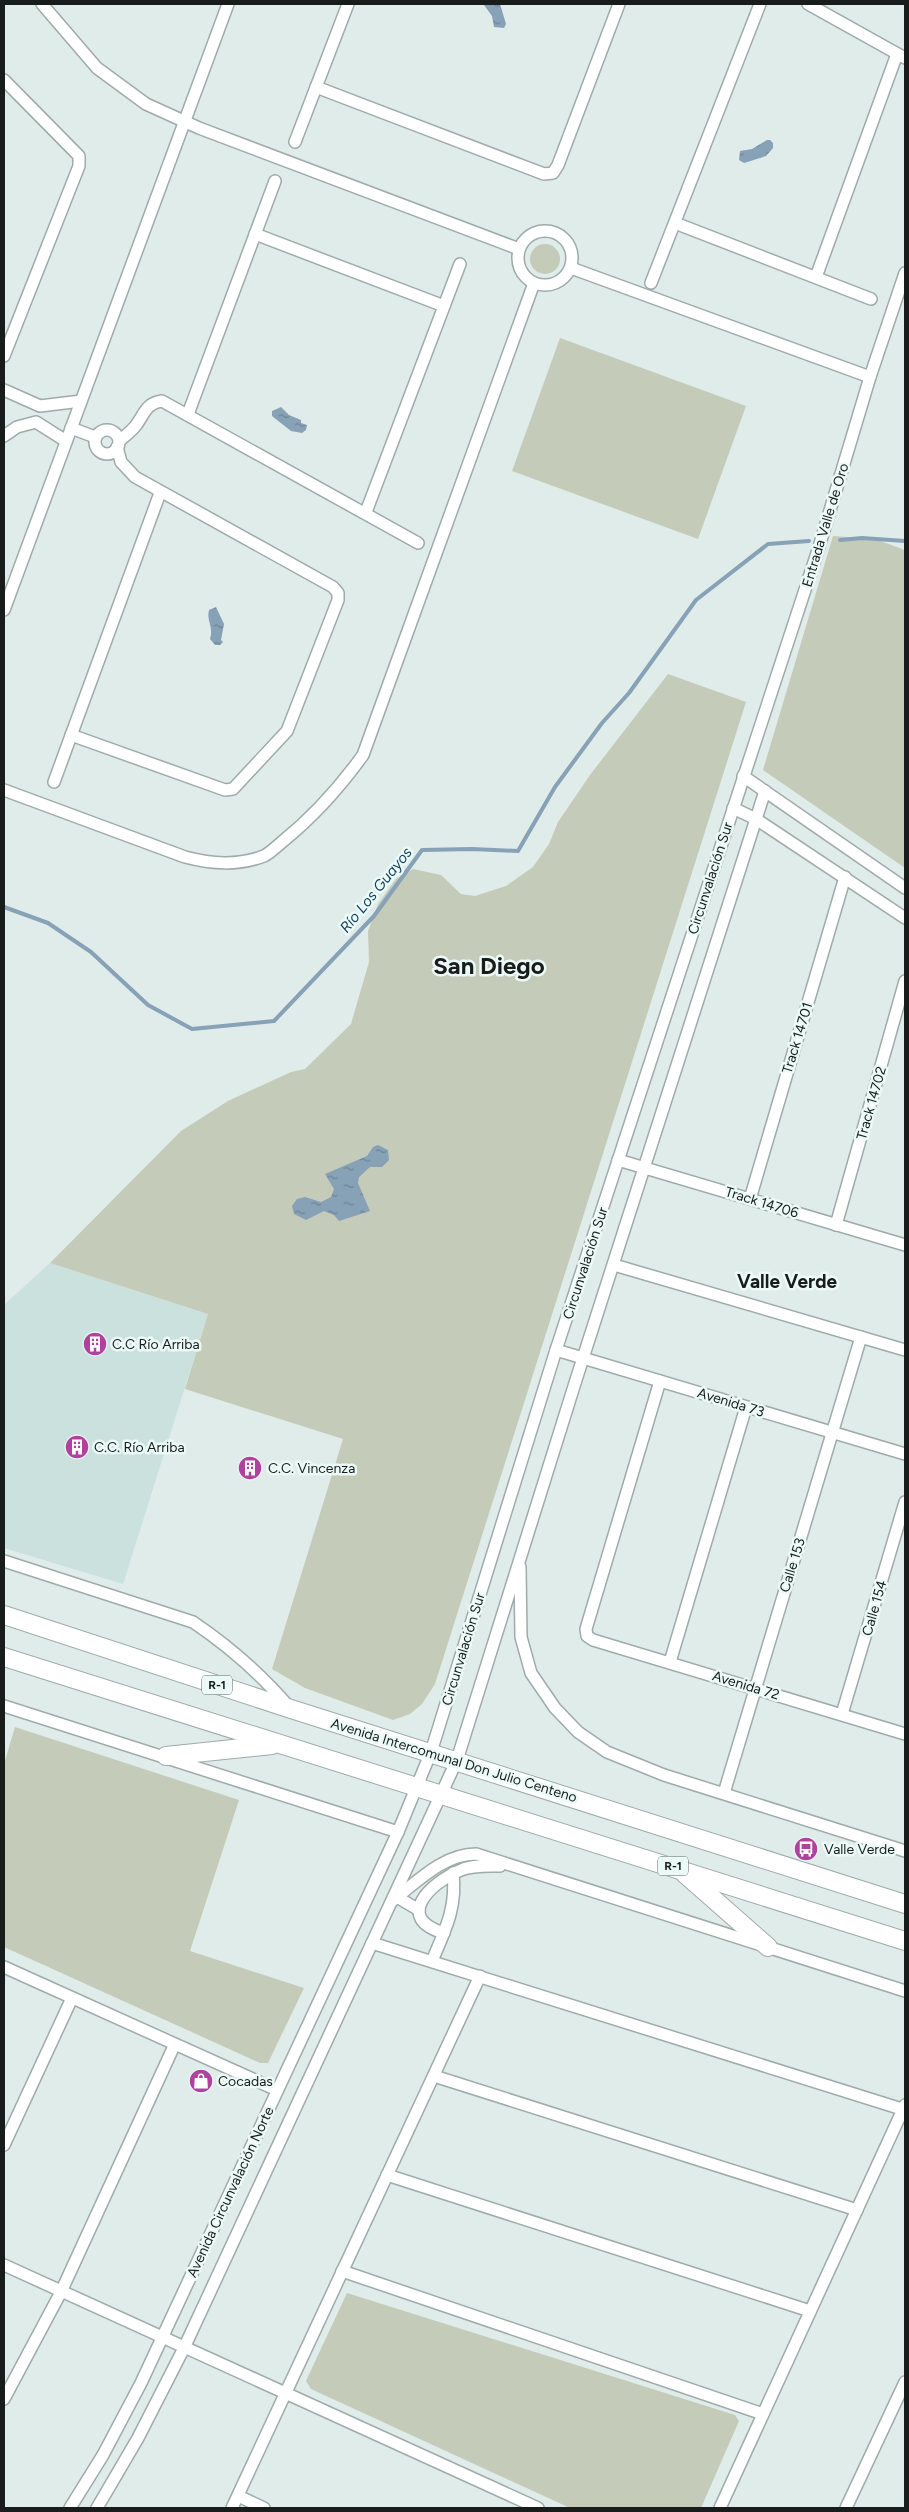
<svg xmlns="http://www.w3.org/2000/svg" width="909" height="2512" font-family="Figtree,sans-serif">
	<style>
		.built { fill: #cae1dd }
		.green { fill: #c4cbb8 }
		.water { fill: url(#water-ripples) }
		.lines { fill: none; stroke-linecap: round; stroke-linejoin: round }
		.stream { stroke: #87a1b6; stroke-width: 4 }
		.street-casing { stroke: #9faba9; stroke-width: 14 }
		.primary-casing { stroke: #9faba9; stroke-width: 20 }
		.street { stroke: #fff; stroke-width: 11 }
		.primary { stroke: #fff; stroke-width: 18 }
		.labels { text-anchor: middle; stroke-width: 5; stroke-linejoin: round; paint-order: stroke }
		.shield { fill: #ecfaf7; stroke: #585f5e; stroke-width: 1 }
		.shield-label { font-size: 12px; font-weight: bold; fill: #181d1c }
		.street-label { font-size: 14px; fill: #181d1c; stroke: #ecfaf7 }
		.poi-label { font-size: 14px; fill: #181d1c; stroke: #ecfaf7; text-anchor: start }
		.water-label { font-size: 15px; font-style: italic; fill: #154161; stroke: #ecfaf7 }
		.district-label { font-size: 19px; font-weight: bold; fill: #181d1c; stroke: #ecfaf7 }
		.town-label { font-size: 24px; font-weight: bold; fill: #181d1c; stroke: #ecfaf7 }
	</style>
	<defs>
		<pattern id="water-ripples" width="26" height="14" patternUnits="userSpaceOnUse" patternTransform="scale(1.25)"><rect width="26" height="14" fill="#87a1b6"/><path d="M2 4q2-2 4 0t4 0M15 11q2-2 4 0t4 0" fill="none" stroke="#6d8393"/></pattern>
	</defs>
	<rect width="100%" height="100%" fill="#dfecea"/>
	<!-- built -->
	<path class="built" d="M 50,1263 L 208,1314 L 123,1584 L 4,1548 L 4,1305 Z"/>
	<!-- green -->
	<g class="green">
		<circle cx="545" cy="259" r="15"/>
		<path d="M 560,338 L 746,406 L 698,539 L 512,471 Z"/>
		<path d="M 833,536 L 875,539 L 905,550 L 905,868 L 763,770 Z"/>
		<path d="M 668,674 L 746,702 L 435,1684 L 422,1704 L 410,1714 L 393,1720 L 305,1688 L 272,1669 L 343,1439 L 185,1389 L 208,1314 L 50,1263 L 181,1131 L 228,1101 L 291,1072 L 305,1069 L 351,1024 L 369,962 L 368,931 L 378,904 L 396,879 L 413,869 L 441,875 L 461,894 L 475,896 L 506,886 L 533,867 L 549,844 L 558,822 L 590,775 Z"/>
		<path d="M 15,1727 L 239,1800 L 190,1951 L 304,1988 L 268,2063 L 260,2063 L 4,1947 L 4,1764 Z"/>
		<path d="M 347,2293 L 735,2415 L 739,2421 L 701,2508 L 570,2508 L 311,2389 L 306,2381 Z"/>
	</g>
	<!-- water -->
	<g class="water">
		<path d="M 485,4 L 500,4 L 506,24 L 504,28 L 494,27 L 492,16 L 484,5 Z"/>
		<path d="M 767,140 L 770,140 L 773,143 L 773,148 L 766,156 L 744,163 L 739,160 L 740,151 L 752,149 Z"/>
		<path d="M 281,407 L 289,415 L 301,420 L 301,423 L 307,425 L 306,430 L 302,433 L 291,431 L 272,416 L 272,411 Z"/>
		<path d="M 216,607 L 224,624 L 221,640 L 223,642 L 220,645 L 215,645 L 210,639 C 214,627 206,620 209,610 Z"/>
		<path d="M 378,1145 L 388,1150 L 389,1160 L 382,1167 L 370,1167 L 359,1177 L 358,1183 L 370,1211 L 339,1221 L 334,1215 L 324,1211 L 306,1220 L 294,1214 L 292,1206 L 297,1199 L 305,1197 L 321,1202 L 331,1197 L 334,1189 L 325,1174 L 367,1156 L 373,1147 Z"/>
	</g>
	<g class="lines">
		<!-- stream -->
		<g class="stream">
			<path d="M 840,540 L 862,538 L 905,541"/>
			<path d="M 4,907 L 48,923 L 91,952 L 148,1005 L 192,1029 L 274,1021 L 374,916 L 422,850 L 472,849 L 518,851 L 555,787 L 602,723 L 629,693 L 696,600 L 768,544 L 809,541"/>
		</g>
		<!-- street casing -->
		<g class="street-casing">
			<g id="street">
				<path d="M 42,4 L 97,68 L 146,104 L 199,128 L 519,249"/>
				<path d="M 808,4 L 905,58"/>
				<path d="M 4,80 L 79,156 L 79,166 L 4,356"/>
				<path d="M 316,87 L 544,174 L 553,173 L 558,165 L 619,4"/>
				<path d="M 295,142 L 348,4"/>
				<path d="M 675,223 L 871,299"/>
				<circle cx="545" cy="258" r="27"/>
				<path d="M 255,234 L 444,306"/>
				<path d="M 571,268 L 870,377"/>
				<path d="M 816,277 L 897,54"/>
				<path d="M 651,283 L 760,4"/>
				<path d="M 4,390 L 40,406 L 81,401"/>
				<path d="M 188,414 L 275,181"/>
				<path d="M 71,428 L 95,437"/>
				<circle cx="107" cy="442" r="12"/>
				<path d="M 4,436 L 17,427 L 36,422 L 66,441"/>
				<path d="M 119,441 C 125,436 132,431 137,424 C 145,412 147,403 162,401 L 418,543"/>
				<path d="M 366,512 L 460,264"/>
				<path d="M 4,610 L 228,4"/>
				<path d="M 71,735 L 225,790 L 233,789 L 287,731 L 338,600 L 338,593 L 333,587 L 135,477 L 121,462 L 117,447"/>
				<path d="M 743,776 L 905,888"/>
				<path d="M 54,782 L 160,493"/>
				<path d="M 4,790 L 185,857 C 212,864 237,866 264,856 C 270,853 276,847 282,842 C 313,817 340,787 363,755 L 534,283"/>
				<path d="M 733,808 L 756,819 L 905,918"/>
				<path d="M 618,1160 L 905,1245"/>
				<path d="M 750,1199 L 845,877"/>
				<path d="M 836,1225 L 905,981"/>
				<path d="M 614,1265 L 905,1350"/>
				<path d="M 556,1350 L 905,1454"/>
				<path d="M 660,1381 L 586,1629 L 587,1636 L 593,1640 L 905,1734"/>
				<path d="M 4,1561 L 193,1622 C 230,1647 261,1674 290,1708"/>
				<path d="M 520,1567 L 521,1637 L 531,1673 L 555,1708 L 578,1732 L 607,1752 L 664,1775 L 905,1851"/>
				<path d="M 670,1662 L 746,1407"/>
				<path d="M 4,1706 L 398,1832"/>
				<path d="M 842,1714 L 905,1502"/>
				<path d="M 724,1793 L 861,1337"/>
				<path d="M 397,1897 L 419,1910"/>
				<path d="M 392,1901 C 417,1882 443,1854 476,1854 L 905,1991"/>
				<path d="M 444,1933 C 393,1918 431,1882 461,1870 C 473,1865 487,1866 500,1866"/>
				<path d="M 372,1943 L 905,2110"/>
				<path d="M 432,1961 C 445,1930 457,1908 453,1873"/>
				<path d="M 4,1967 L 277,2090"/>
				<path d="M 434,2076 L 857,2210"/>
				<path d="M 4,2145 L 72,1998"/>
				<path d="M 387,2175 L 810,2311"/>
				<path d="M 4,2265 L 538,2508"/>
				<path d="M 342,2271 L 763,2414"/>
				<path d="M 4,2399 L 61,2292 L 174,2046"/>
				<path d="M 238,2496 L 264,2508"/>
				<path d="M 70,2508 L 103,2455 L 141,2383 L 398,1832 L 431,1752 L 556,1350 L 819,547 L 870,377 L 905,273"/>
				<path d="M 97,2508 L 138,2438 L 184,2348 L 457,1760 L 575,1383 L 765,791"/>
				<path d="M 232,2508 L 480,1976"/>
				<path d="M 720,2508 L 905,2105"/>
				<path d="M 846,2508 L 905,2382"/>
			</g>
		</g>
		<!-- primary casing -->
		<g class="primary-casing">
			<g id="primary">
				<path d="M 4,1615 L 291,1709 L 905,1904"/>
				<path d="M 4,1657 L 905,1941"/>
				<path d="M 166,1756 L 272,1745"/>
				<path d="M 685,1874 L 768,1947"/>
			</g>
		</g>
		<!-- street -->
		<use href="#street" class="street"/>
		<!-- primary -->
		<use href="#primary" class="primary"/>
	</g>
	<!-- icons -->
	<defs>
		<g id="building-disc" transform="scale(1.25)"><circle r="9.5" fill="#b0419f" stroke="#ecfaf7"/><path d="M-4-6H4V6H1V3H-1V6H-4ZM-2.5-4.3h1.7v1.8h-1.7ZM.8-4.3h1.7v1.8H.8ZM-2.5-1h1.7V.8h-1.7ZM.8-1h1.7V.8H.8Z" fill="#fff"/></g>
		<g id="bus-disc" transform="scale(1.25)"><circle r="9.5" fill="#b0419f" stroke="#ecfaf7"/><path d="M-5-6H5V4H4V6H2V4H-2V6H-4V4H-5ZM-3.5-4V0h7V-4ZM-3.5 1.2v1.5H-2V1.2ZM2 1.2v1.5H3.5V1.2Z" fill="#fff"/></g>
		<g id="shop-disc" transform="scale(1.25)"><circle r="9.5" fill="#b0419f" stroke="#ecfaf7"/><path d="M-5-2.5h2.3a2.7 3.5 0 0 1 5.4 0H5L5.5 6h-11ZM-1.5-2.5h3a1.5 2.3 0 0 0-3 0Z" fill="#fff"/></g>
	</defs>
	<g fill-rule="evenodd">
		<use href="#building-disc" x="95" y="1344"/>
		<use href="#building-disc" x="77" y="1447"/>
		<use href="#building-disc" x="250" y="1468"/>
		<use href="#bus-disc" x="806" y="1849"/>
		<use href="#shop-disc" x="201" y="2081"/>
	</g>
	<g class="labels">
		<!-- shield labels -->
		<g class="shield">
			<rect x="202" y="1675.5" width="30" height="19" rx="4"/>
			<rect x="658" y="1856.5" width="30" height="19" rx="4"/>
		</g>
		<g class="shield-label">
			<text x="217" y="1689">R-1</text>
			<text x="673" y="1870">R-1</text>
		</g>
		<!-- street labels -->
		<g class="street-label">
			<text transform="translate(825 525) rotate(-73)" y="5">Entrada Valle de Oro</text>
			<text transform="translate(710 878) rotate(-72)" y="5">Circunvalación Sur</text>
			<text transform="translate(797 1038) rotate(-73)" y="5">Track 14701</text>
			<text transform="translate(871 1103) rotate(-74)" y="5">Track 14702</text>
			<text transform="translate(762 1202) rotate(17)" y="5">Track 14706</text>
			<text transform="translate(585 1263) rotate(-72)" y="5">Circunvalación Sur</text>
			<text transform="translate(731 1402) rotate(17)" y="5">Avenida 73</text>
			<text transform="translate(792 1565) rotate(-73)" y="5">Calle 153</text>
			<text transform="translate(874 1608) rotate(-74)" y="5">Calle 154</text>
			<text transform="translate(463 1649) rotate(-73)" y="5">Circunvalación Sur</text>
			<text transform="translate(746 1685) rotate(17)" y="5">Avenida 72</text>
			<text transform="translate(454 1760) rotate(17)" y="5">Avenida Intercomunal Don Julio Centeno</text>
			<text transform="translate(230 2192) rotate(-65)" y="5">Avenida Circunvalación Norte</text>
		</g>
		<!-- poi labels -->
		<g class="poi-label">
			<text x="112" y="1349">C.C Río Arriba</text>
			<text x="94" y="1452">C.C. Río Arriba</text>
			<text x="268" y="1473">C.C. Vincenza</text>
			<text x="824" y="1854">Valle Verde</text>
			<text x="218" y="2086">Cocadas</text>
		</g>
		<!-- water labels -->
		<g class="water-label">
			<text transform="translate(376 890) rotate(-51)" y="5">Río Los Guayos</text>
		</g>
		<!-- district labels -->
		<g class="district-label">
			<text x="787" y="1288">Valle Verde</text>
		</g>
		<!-- town labels -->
		<g class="town-label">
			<text x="489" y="974">San Diego</text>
		</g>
	</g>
	<!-- border -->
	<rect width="909" height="2512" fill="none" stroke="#181d1c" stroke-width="10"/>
</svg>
